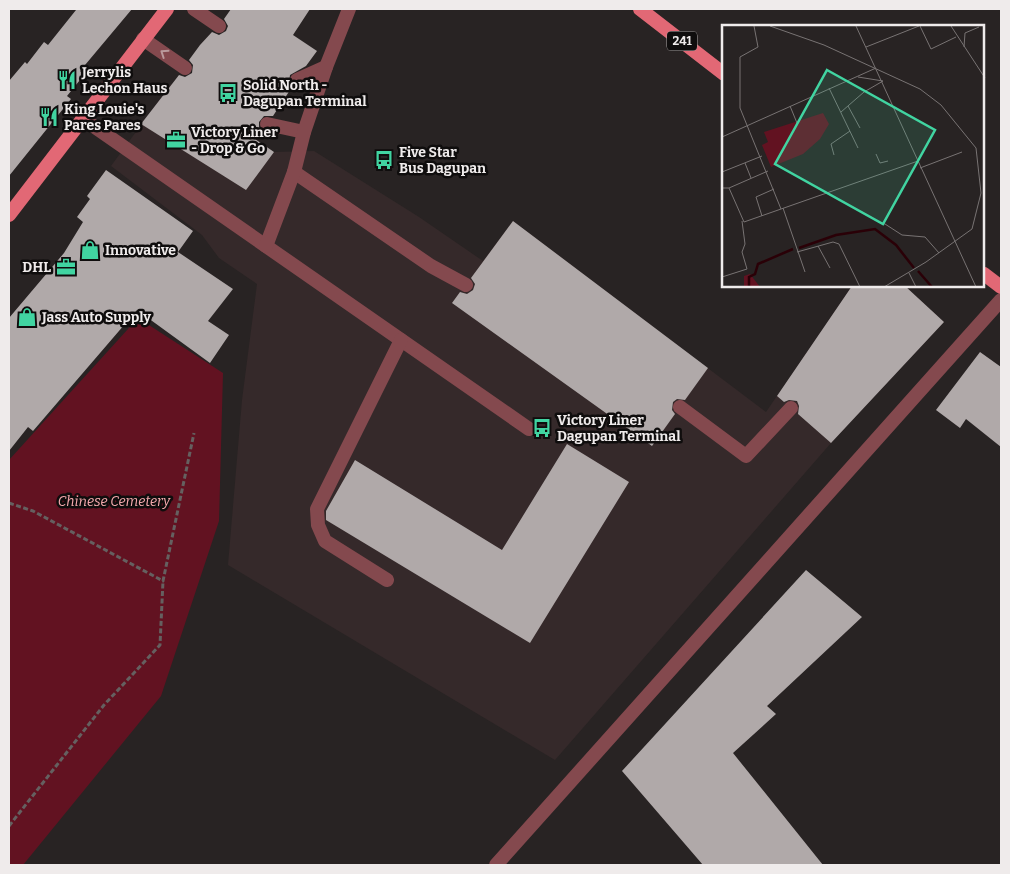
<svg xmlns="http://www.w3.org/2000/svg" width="1010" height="874" font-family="Bitter,serif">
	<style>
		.built { fill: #35292a }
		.green { fill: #621221 }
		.building { fill: #b0a9a9 }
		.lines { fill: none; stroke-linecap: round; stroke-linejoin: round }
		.path { stroke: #656060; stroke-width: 3; stroke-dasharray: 5 2.5; stroke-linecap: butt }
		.service { stroke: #84494e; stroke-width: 14 }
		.minor { stroke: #84494e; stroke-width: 14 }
		.primary { stroke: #e26875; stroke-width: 14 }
		.oneway { stroke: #ba9a9c }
		.labels { text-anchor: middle; stroke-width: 5; stroke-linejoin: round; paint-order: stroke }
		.shield { fill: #0f0d0d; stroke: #aca8a8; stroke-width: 1 }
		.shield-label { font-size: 12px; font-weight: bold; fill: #efebeb }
		.poi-label { font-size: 14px; font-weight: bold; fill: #efebeb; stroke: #0f0d0d; text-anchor: start }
		.park-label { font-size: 14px; font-style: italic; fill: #f7abaf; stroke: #0f0d0d }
		.inset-river { fill: none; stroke: #2a0007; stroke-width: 2.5 }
		.inset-road { fill: none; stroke: #787373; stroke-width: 1 }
		.view { fill: #41d4a1; fill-opacity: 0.15; stroke: #41d4a1; stroke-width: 2.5 }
		.inset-edge { fill: none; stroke: #efebeb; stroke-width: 2.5 }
	</style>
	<rect width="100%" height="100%" fill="#282323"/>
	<!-- built -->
	<path class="built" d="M 171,84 L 274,152 L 314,151 L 419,217 L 483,261 L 513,221 L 766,412 L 852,286 L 905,286 L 944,322 L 831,443 L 555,760 L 228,565 L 242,400 L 257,284 L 219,258 L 202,235 L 111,166 Z"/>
	<!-- green -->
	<path class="green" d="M 138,318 L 223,373 L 219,521 L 161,696 L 23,865 L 9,865 L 9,460 Z"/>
	<!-- building -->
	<g class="building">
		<path d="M 81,9 L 132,9 L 80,71 L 84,75 L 67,96 L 71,99 L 9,176 L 9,81 L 25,62 L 27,64 L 44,42 L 48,45 L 76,10 Z"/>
		<path d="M 231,9 L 310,9 L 293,35 L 317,51 L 306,66 L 290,75 L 289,83 L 292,87 L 273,116 L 264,116 L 259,122 L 259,127 L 262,131 L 255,139 L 274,152 L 246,190 L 141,124 L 179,75 L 185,77 L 192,73 L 193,65 L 189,60 L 200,45 L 212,32 L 219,35 L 226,31 L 228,26 L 224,19 Z"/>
		<path d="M 106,170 L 193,231 L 178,252 L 233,289 L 208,321 L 229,335 L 210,363 L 137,310 L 33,431 L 28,427 L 9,451 L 9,318 L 64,253 L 83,222 L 77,217 L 90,199 L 87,196 Z"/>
		<path d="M 513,221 L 708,368 L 685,400 L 677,399 L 673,402 L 672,410 L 675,414 L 652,446 L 452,303 L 460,292 L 467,294 L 473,290 L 475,284 L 471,278 Z"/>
		<path d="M 852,286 L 905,286 L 944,322 L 831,443 L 798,414 L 799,406 L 797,401 L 789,400 L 784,402 L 777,396 Z"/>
		<path d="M 980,352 L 1001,367 L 1001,447 L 966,419 L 960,428 L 936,410 Z"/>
		<path d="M 567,444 L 629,482 L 530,643 L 326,520 L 326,511 L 355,460 L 502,550 Z"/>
		<path d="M 806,570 L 862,617 L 767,706 L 776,714 L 733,753 L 823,865 L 703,865 L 622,771 Z"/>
	</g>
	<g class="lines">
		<!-- path -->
		<g class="path">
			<path d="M 9,503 L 33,511 L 163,581 L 194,433"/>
			<path d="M 9,826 L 104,705 L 160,645 L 163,581"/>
		</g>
		<!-- service -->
		<g class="service">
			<path d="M 194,9 L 219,26"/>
			<path d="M 143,39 L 185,68"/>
			<path d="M 297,80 L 326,67"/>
			<path d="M 82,118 L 529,429"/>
			<path d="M 267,124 L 304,132"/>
			<path d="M 294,172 L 431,266 L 466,285"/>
			<path d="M 266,246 L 294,172 L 304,132 L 326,67 L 349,9"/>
			<path d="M 680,407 L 746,456 L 791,408"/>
			<path d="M 387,580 L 325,541 L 318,525 L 317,509 L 401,340"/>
		</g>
		<!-- minor -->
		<path class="minor" d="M 496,865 L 1001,300"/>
		<!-- primary -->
		<g class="primary">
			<path d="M 640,9 L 724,74"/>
			<path d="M 9,215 L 167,9"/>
			<path d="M 984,274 L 1001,287"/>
		</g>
	</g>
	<!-- one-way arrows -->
	<defs><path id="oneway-chevron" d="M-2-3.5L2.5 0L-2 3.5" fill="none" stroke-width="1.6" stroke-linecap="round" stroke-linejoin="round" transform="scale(1.25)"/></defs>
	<use class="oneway" href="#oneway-chevron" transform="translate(164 53) rotate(-146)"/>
	<!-- icons -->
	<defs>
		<g id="restaurant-bare" transform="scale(1.5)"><path d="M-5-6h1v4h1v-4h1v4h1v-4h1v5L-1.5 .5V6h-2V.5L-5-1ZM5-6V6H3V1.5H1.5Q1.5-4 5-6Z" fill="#41d4a1" stroke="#0f0d0d" stroke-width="2.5" paint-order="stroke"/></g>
		<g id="bus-bare" transform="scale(1.5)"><path d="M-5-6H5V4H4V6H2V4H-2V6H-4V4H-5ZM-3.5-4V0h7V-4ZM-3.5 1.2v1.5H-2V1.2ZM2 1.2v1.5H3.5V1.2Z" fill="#41d4a1" stroke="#0f0d0d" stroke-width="2.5" paint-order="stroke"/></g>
		<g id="office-bare" transform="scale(1.5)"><path d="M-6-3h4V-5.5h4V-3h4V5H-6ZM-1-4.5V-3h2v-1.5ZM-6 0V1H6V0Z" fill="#41d4a1" stroke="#0f0d0d" stroke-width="2.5" paint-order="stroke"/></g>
		<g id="shop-bare" transform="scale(1.5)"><path d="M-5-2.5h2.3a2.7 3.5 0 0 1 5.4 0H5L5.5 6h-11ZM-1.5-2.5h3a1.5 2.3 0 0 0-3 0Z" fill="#41d4a1" stroke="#0f0d0d" stroke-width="2.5" paint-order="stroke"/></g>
	</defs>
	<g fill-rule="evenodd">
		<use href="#restaurant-bare" x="67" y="80"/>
		<use href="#bus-bare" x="228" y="93"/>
		<use href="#restaurant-bare" x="49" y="117"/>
		<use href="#office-bare" x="176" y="140"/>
		<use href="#bus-bare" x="384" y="160"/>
		<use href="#shop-bare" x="90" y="250"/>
		<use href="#office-bare" x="66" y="267"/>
		<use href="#shop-bare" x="27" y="317"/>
		<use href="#bus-bare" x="542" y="428"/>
	</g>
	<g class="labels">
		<!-- shield labels -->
		<rect class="shield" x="667" y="31.5" width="30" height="19" rx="4"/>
		<g class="shield-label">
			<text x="682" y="45">241</text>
		</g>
		<!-- poi labels -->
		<g class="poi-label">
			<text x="82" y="77">Jerrylis<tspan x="82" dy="16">Lechon Haus</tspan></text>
			<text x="243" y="90">Solid North -<tspan x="243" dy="16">Dagupan Terminal</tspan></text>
			<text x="64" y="114">King Louie's<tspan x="64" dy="16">Pares Pares</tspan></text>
			<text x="191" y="137">Victory Liner<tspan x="191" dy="16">- Drop &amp; Go</tspan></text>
			<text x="399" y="157">Five Star<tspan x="399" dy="16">Bus Dagupan</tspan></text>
			<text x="105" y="255">Innovative</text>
			<text x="51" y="272" text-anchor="end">DHL</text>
			<text x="42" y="322">Jass Auto Supply</text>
			<text x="557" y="425">Victory Liner<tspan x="557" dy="16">Dagupan Terminal</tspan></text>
		</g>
		<!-- park labels -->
		<g class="park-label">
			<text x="114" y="506">Chinese Cemetery</text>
		</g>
	</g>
	<!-- overview -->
	<g transform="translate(722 25)">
		<rect width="262" height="262" fill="#282323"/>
		<path d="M 101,88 L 107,99 L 98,114 L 81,129 L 49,142 L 40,120 L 46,117 L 42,107 ZM 28,249 L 38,262 L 22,262 L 22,251 Z" fill="#621221"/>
		<path class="inset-river" d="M 77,223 L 114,210 L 153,204 L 174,220 L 192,243M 196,246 L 210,262M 27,262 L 27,252 L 33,249 L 36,239 L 71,224"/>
		<path class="inset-road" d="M 32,1 L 36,22 L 18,32 L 18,83 L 59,184M 48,1 L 102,20 L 198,64 L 219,80 L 254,123 L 259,168 L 250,204 L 204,237 L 162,262M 134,1 L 254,262M 198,1 L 209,24 L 234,12M 229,1 L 263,53M 144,22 L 197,1M 242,22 L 243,8 L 257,2M 136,52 L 161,56M 107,63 L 136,123M 68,81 L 75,98M 126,81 L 138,103M 119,87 L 142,67 L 161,56M 0,112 L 154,43M 154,129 L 158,138 L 166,136M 112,130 L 109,119 L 128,106M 23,138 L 29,153M 198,143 L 240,127M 0,147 L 40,131M 0,163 L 7,163 L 46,146M 7,163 L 22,197 L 196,136M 61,183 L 83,247M 40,191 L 34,172 L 52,164M 156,197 L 163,199 L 180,210 L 203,212 L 217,228M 96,221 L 108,243M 75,227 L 111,217 L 117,219 L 138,262M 187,248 L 194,262M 0,252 L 25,244 L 20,227 L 23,219 L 20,196"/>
		<path class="view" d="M 105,45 L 213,105 L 161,199 L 53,139 Z"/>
		<rect width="262" height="262" class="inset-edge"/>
	</g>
	<!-- border -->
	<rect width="1010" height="874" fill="none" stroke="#efebeb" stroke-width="20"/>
</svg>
